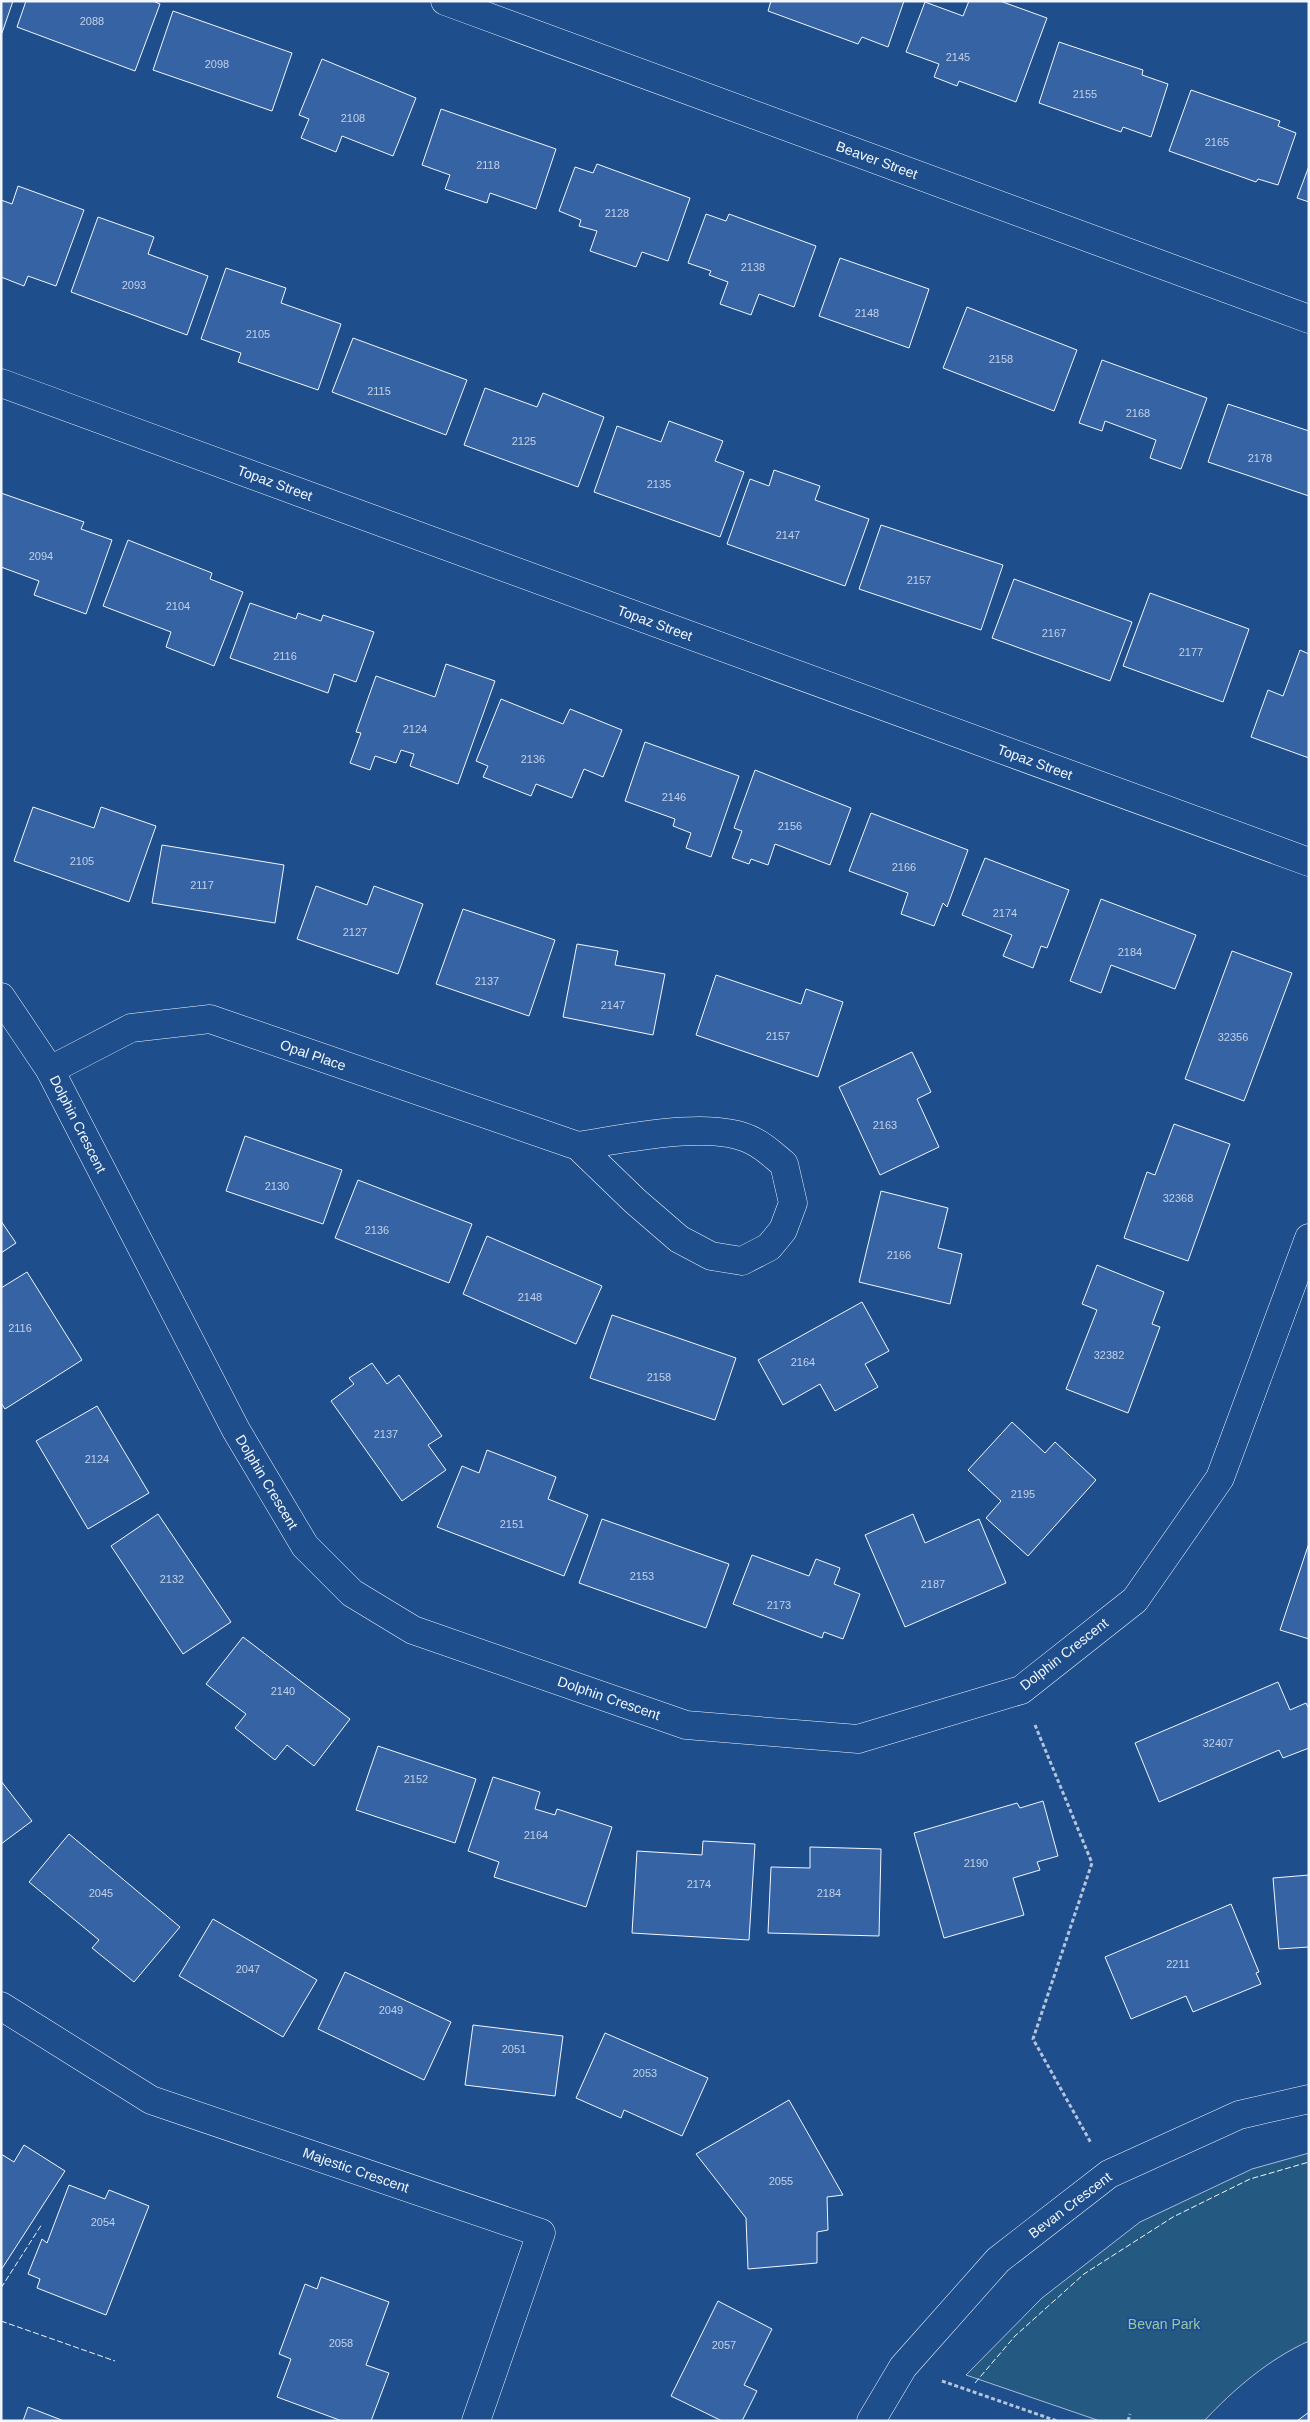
<svg xmlns="http://www.w3.org/2000/svg" width="1310" height="2422" font-family="Arial,sans-serif">
	<style>
		.green { fill: #245a82; stroke: #a8bbd7 }
		.building { fill: #3563a3; stroke: #f2f6ff }
		.lines { fill: none; stroke-linecap: round; stroke-linejoin: round }
		.street-casing { stroke: #f2f6ff; stroke-width: 29 }
		.secondary-casing { stroke: #f2f6ff; stroke-width: 29 }
		.path { stroke: #b3c4dc; stroke-width: 3; stroke-dasharray: 4 2.5; stroke-linecap: butt }
		.street { stroke: #1f4e8c; stroke-width: 28 }
		.secondary { stroke: #1f4e8c; stroke-width: 28 }
		.fence { stroke: #f2f6ff; stroke-width: 1; stroke-dasharray: 6 2.5; stroke-linecap: butt }
		.labels { text-anchor: middle; stroke-width: 4; stroke-linejoin: round; paint-order: stroke }
		.number-label { font-size: 11px; fill: #c3d1e8 }
		.street-label { font-size: 14px; fill: #f2f6ff; stroke: #1f4e8c }
		.park-label { font-size: 14px; fill: #97c8a6; stroke: #1f4e8c }
	</style>
	<rect width="100%" height="100%" fill="#1f4e8c"/>
	<!-- green -->
	<path class="green" d="M 1309,2153 L 1309,2341 C 1269,2359 1234,2389 1204,2421 L 1100,2421 L 966,2375 L 1042,2298 L 1140,2222 L 1252,2169 Z"/>
	<!-- building -->
	<g class="building">
		<path d="M 1,1 L 13,1 L 2,33 L 1,33 Z"/>
		<path d="M 26,1 L 153,1 L 160,4 L 135,71 L 17,27 Z"/>
		<path d="M 771,1 L 904,1 L 888,47 L 862,37 L 858,44 L 768,11 Z"/>
		<path d="M 969,1 L 1000,1 L 1047,18 L 1016,102 L 959,81 L 957,86 L 934,77 L 939,64 L 906,52 L 925,2 L 963,16 Z"/>
		<path d="M 173,11 L 292,53 L 272,111 L 153,70 Z"/>
		<path d="M 1059,42 L 1143,70 L 1142,75 L 1168,84 L 1151,137 L 1123,127 L 1121,132 L 1039,103 Z"/>
		<path d="M 322,59 L 416,98 L 393,156 L 342,136 L 336,152 L 301,138 L 309,119 L 299,115 Z"/>
		<path d="M 1191,90 L 1280,121 L 1278,126 L 1296,133 L 1278,185 L 1258,179 L 1256,182 L 1169,151 Z"/>
		<path d="M 441,109 L 556,149 L 536,209 L 490,193 L 487,203 L 445,189 L 450,175 L 422,165 Z"/>
		<path d="M 597,164 L 690,198 L 668,261 L 642,252 L 636,267 L 590,251 L 597,231 L 579,226 L 581,220 L 559,211 L 575,167 L 593,173 Z"/>
		<path d="M 1309,166 L 1309,202 L 1297,198 Z"/>
		<path d="M 18,186 L 84,210 L 56,286 L 28,276 L 24,286 L 1,277 L 1,200 L 12,204 Z"/>
		<path d="M 706,214 L 726,221 L 729,214 L 816,246 L 794,307 L 759,294 L 751,315 L 720,304 L 728,282 L 709,275 L 711,271 L 688,263 Z"/>
		<path d="M 98,217 L 154,237 L 148,254 L 208,276 L 187,335 L 71,292 Z"/>
		<path d="M 840,258 L 929,289 L 909,348 L 819,316 Z"/>
		<path d="M 226,268 L 286,288 L 281,303 L 341,324 L 318,390 L 238,362 L 241,353 L 201,339 Z"/>
		<path d="M 967,307 L 1077,350 L 1054,411 L 943,368 Z"/>
		<path d="M 353,338 L 467,380 L 446,435 L 332,392 Z"/>
		<path d="M 1102,360 L 1207,398 L 1181,469 L 1150,458 L 1156,440 L 1105,421 L 1102,431 L 1079,423 Z"/>
		<path d="M 485,388 L 537,407 L 543,393 L 604,417 L 578,487 L 464,445 Z"/>
		<path d="M 1228,404 L 1309,431 L 1309,496 L 1208,462 Z"/>
		<path d="M 669,421 L 723,441 L 715,461 L 744,472 L 720,537 L 594,492 L 617,426 L 661,442 Z"/>
		<path d="M 774,470 L 820,486 L 815,500 L 869,519 L 845,586 L 727,544 L 750,479 L 769,486 Z"/>
		<path d="M 1,493 L 84,522 L 81,529 L 112,540 L 86,614 L 34,595 L 39,581 L 1,567 Z"/>
		<path d="M 881,525 L 1003,565 L 981,630 L 859,589 Z"/>
		<path d="M 128,540 L 212,573 L 210,579 L 243,592 L 214,666 L 166,647 L 171,632 L 103,606 Z"/>
		<path d="M 1014,579 L 1132,622 L 1110,681 L 992,638 Z"/>
		<path d="M 1150,593 L 1249,629 L 1223,702 L 1123,666 Z"/>
		<path d="M 250,603 L 296,619 L 298,613 L 321,621 L 323,615 L 374,632 L 356,682 L 334,674 L 328,693 L 230,658 Z"/>
		<path d="M 1300,650 L 1309,654 L 1309,758 L 1251,737 L 1268,690 L 1283,696 Z"/>
		<path d="M 446,664 L 495,681 L 458,784 L 410,766 L 414,754 L 401,750 L 396,763 L 375,756 L 370,770 L 350,763 L 361,733 L 356,732 L 376,676 L 435,697 Z"/>
		<path d="M 501,699 L 563,724 L 570,709 L 622,730 L 603,777 L 584,769 L 572,798 L 536,784 L 531,796 L 483,777 L 488,766 L 476,761 Z"/>
		<path d="M 645,742 L 739,776 L 711,857 L 686,848 L 691,833 L 673,826 L 675,819 L 625,801 Z"/>
		<path d="M 755,770 L 851,808 L 830,865 L 775,844 L 768,865 L 751,859 L 749,864 L 732,858 L 742,831 L 734,828 Z"/>
		<path d="M 33,807 L 94,828 L 101,807 L 156,826 L 129,902 L 14,861 Z"/>
		<path d="M 871,813 L 968,850 L 947,907 L 943,903 L 934,926 L 901,914 L 908,893 L 849,871 Z"/>
		<path d="M 162,845 L 284,865 L 275,923 L 152,903 Z"/>
		<path d="M 985,858 L 1069,890 L 1047,948 L 1041,946 L 1033,968 L 1003,956 L 1012,935 L 962,915 Z"/>
		<path d="M 316,886 L 367,905 L 374,886 L 423,904 L 398,974 L 297,939 Z"/>
		<path d="M 1101,899 L 1196,935 L 1175,989 L 1111,965 L 1101,993 L 1070,981 Z"/>
		<path d="M 463,909 L 555,940 L 529,1016 L 436,984 Z"/>
		<path d="M 577,944 L 618,951 L 615,965 L 665,974 L 653,1035 L 563,1017 Z"/>
		<path d="M 1232,951 L 1292,973 L 1244,1101 L 1185,1079 Z"/>
		<path d="M 716,975 L 801,1004 L 806,989 L 843,1002 L 818,1077 L 696,1035 Z"/>
		<path d="M 912,1052 L 931,1092 L 917,1099 L 939,1147 L 880,1175 L 839,1087 Z"/>
		<path d="M 1174,1124 L 1230,1144 L 1188,1261 L 1124,1238 L 1147,1172 L 1155,1175 Z"/>
		<path d="M 245,1136 L 342,1170 L 323,1224 L 226,1191 Z"/>
		<path d="M 358,1180 L 472,1224 L 449,1283 L 335,1238 Z"/>
		<path d="M 881,1191 L 948,1208 L 938,1248 L 962,1254 L 950,1304 L 859,1282 Z"/>
		<path d="M 1,1221 L 16,1243 L 1,1253 Z"/>
		<path d="M 487,1236 L 602,1286 L 576,1344 L 463,1294 Z"/>
		<path d="M 1097,1265 L 1164,1292 L 1152,1324 L 1160,1327 L 1128,1413 L 1066,1389 L 1097,1310 L 1082,1304 Z"/>
		<path d="M 27,1272 L 82,1360 L 5,1409 L 1,1403 L 1,1288 Z"/>
		<path d="M 862,1302 L 889,1351 L 865,1364 L 878,1387 L 835,1411 L 820,1384 L 783,1405 L 758,1360 Z"/>
		<path d="M 612,1315 L 736,1358 L 715,1420 L 590,1378 Z"/>
		<path d="M 372,1363 L 387,1384 L 399,1375 L 442,1436 L 428,1445 L 446,1470 L 402,1501 L 331,1401 L 354,1384 L 349,1378 Z"/>
		<path d="M 97,1406 L 149,1493 L 88,1529 L 36,1441 Z"/>
		<path d="M 1012,1422 L 1045,1453 L 1055,1442 L 1096,1480 L 1028,1556 L 986,1518 L 1001,1501 L 968,1470 Z"/>
		<path d="M 487,1450 L 556,1477 L 548,1499 L 588,1515 L 564,1576 L 437,1527 L 462,1466 L 479,1473 Z"/>
		<path d="M 158,1514 L 231,1622 L 183,1654 L 111,1546 Z"/>
		<path d="M 913,1514 L 925,1543 L 979,1519 L 1006,1583 L 905,1627 L 865,1535 Z"/>
		<path d="M 602,1519 L 729,1564 L 706,1628 L 579,1583 Z"/>
		<path d="M 1309,1543 L 1309,1639 L 1280,1630 Z"/>
		<path d="M 752,1555 L 809,1576 L 816,1559 L 840,1568 L 834,1584 L 860,1594 L 843,1639 L 824,1632 L 822,1638 L 733,1604 Z"/>
		<path d="M 243,1637 L 350,1719 L 314,1766 L 287,1745 L 275,1760 L 235,1728 L 246,1714 L 206,1684 Z"/>
		<path d="M 1278,1682 L 1290,1710 L 1306,1703 L 1309,1709 L 1309,1748 L 1283,1758 L 1279,1750 L 1159,1802 L 1135,1743 Z"/>
		<path d="M 378,1746 L 476,1779 L 455,1843 L 356,1810 Z"/>
		<path d="M 493,1777 L 540,1792 L 535,1809 L 555,1815 L 557,1809 L 612,1827 L 586,1907 L 494,1877 L 499,1862 L 468,1851 Z"/>
		<path d="M 1,1781 L 32,1821 L 1,1844 Z"/>
		<path d="M 1043,1801 L 1058,1856 L 1037,1862 L 1040,1870 L 1013,1878 L 1024,1915 L 944,1938 L 914,1833 L 1017,1803 L 1020,1808 Z"/>
		<path d="M 69,1834 L 180,1927 L 134,1982 L 92,1948 L 99,1940 L 29,1882 Z"/>
		<path d="M 703,1841 L 755,1844 L 749,1940 L 632,1933 L 637,1851 L 702,1855 Z"/>
		<path d="M 810,1847 L 881,1849 L 879,1936 L 768,1933 L 771,1867 L 810,1868 Z"/>
		<path d="M 1309,1875 L 1309,1947 L 1279,1949 L 1273,1878 Z"/>
		<path d="M 1231,1904 L 1259,1972 L 1256,1973 L 1261,1984 L 1193,2012 L 1186,1996 L 1131,2019 L 1105,1957 Z"/>
		<path d="M 213,1919 L 317,1980 L 283,2037 L 179,1976 Z"/>
		<path d="M 345,1972 L 451,2022 L 424,2080 L 318,2029 Z"/>
		<path d="M 473,2025 L 563,2036 L 555,2096 L 465,2085 Z"/>
		<path d="M 605,2033 L 708,2078 L 682,2136 L 624,2110 L 621,2118 L 576,2098 Z"/>
		<path d="M 789,2100 L 843,2195 L 827,2197 L 828,2230 L 817,2232 L 817,2263 L 748,2269 L 746,2218 L 696,2154 Z"/>
		<path d="M 24,2145 L 65,2171 L 1,2270 L 1,2154 L 14,2162 Z"/>
		<path d="M 69,2185 L 105,2199 L 109,2190 L 149,2206 L 106,2315 L 37,2288 L 40,2279 L 28,2274 L 42,2239 L 47,2243 Z"/>
		<path d="M 321,2277 L 389,2302 L 366,2365 L 389,2373 L 371,2421 L 342,2421 L 277,2397 L 291,2359 L 279,2354 L 305,2284 L 317,2289 Z"/>
		<path d="M 718,2301 L 772,2329 L 744,2385 L 757,2391 L 742,2421 L 722,2421 L 671,2396 Z"/>
		<path d="M 28,2407 L 64,2421 L 23,2421 Z"/>
		<path d="M 1309,2412 L 1309,2421 L 1297,2421 Z"/>
	</g>
	<g class="lines">
		<!-- street casing -->
		<g class="street-casing">
			<g id="street">
				<path d="M 445,1 L 1309,319"/>
				<path d="M 1,383 L 1309,862"/>
				<path d="M 1,997 L 50,1070 L 236,1430 L 305,1546 L 352,1593 L 413,1630 L 686,1725 L 858,1739 L 1021,1690 L 1135,1600 L 1220,1478 L 1309,1238"/>
				<path d="M 50,1070 L 131,1028 L 210,1019 L 578,1146 L 635,1201 L 679,1239 L 711,1256 L 742,1261 L 769,1247 L 783,1230 L 793,1203 L 784,1164 C 774,1156 764,1146 753,1141 C 713,1119 624,1139 578,1146"/>
				<path d="M 1,2006 L 151,2100 L 541,2233 L 476,2421"/>
			</g>
		</g>
		<!-- secondary casing -->
		<g class="secondary-casing">
			<path id="secondary" d="M 871,2421 L 903,2367 L 998,2260 L 1109,2174 L 1239,2115 L 1309,2099"/>
		</g>
		<!-- path -->
		<g class="path">
			<path d="M 1035,1725 L 1092,1863 L 1033,2039 L 1091,2143"/>
			<path d="M 942,2381 L 1057,2421"/>
			<path d="M 1128,2421 L 1130,2414"/>
		</g>
		<!-- street -->
		<use href="#street" class="street"/>
		<!-- secondary -->
		<use href="#secondary" class="secondary"/>
		<!-- fence -->
		<g class="fence">
			<path d="M 1,2288 L 42,2224"/>
			<path d="M 1,2321 L 115,2361"/>
			<path d="M 975,2383 L 1015,2336 L 1084,2274 L 1173,2217 L 1250,2179 L 1309,2162"/>
		</g>
	</g>
	<g class="labels">
		<!-- number labels -->
		<g class="number-label">
			<text x="92" y="25">2088</text>
			<text x="958" y="61">2145</text>
			<text x="217" y="68">2098</text>
			<text x="1085" y="98">2155</text>
			<text x="353" y="122">2108</text>
			<text x="1217" y="146">2165</text>
			<text x="488" y="169">2118</text>
			<text x="617" y="217">2128</text>
			<text x="753" y="271">2138</text>
			<text x="134" y="289">2093</text>
			<text x="867" y="317">2148</text>
			<text x="258" y="338">2105</text>
			<text x="1001" y="363">2158</text>
			<text x="379" y="395">2115</text>
			<text x="1138" y="417">2168</text>
			<text x="524" y="445">2125</text>
			<text x="1260" y="462">2178</text>
			<text x="659" y="488">2135</text>
			<text x="788" y="539">2147</text>
			<text x="41" y="560">2094</text>
			<text x="919" y="584">2157</text>
			<text x="178" y="610">2104</text>
			<text x="1054" y="637">2167</text>
			<text x="1191" y="656">2177</text>
			<text x="285" y="660">2116</text>
			<text x="415" y="733">2124</text>
			<text x="533" y="763">2136</text>
			<text x="674" y="801">2146</text>
			<text x="790" y="830">2156</text>
			<text x="82" y="865">2105</text>
			<text x="904" y="871">2166</text>
			<text x="202" y="889">2117</text>
			<text x="1005" y="917">2174</text>
			<text x="355" y="936">2127</text>
			<text x="1130" y="956">2184</text>
			<text x="487" y="985">2137</text>
			<text x="613" y="1009">2147</text>
			<text x="778" y="1040">2157</text>
			<text x="1233" y="1041">32356</text>
			<text x="885" y="1129">2163</text>
			<text x="277" y="1190">2130</text>
			<text x="1178" y="1202">32368</text>
			<text x="377" y="1234">2136</text>
			<text x="899" y="1259">2166</text>
			<text x="530" y="1301">2148</text>
			<text x="20" y="1332">2116</text>
			<text x="1109" y="1359">32382</text>
			<text x="803" y="1366">2164</text>
			<text x="659" y="1381">2158</text>
			<text x="386" y="1438">2137</text>
			<text x="97" y="1463">2124</text>
			<text x="1023" y="1498">2195</text>
			<text x="512" y="1528">2151</text>
			<text x="642" y="1580">2153</text>
			<text x="172" y="1583">2132</text>
			<text x="933" y="1588">2187</text>
			<text x="779" y="1609">2173</text>
			<text x="283" y="1695">2140</text>
			<text x="1218" y="1747">32407</text>
			<text x="416" y="1783">2152</text>
			<text x="536" y="1839">2164</text>
			<text x="976" y="1867">2190</text>
			<text x="699" y="1888">2174</text>
			<text x="101" y="1897">2045</text>
			<text x="829" y="1897">2184</text>
			<text x="1178" y="1968">2211</text>
			<text x="248" y="1973">2047</text>
			<text x="391" y="2014">2049</text>
			<text x="514" y="2053">2051</text>
			<text x="645" y="2077">2053</text>
			<text x="781" y="2185">2055</text>
			<text x="103" y="2226">2054</text>
			<text x="341" y="2347">2058</text>
			<text x="724" y="2349">2057</text>
		</g>
		<!-- street labels -->
		<g class="street-label">
			<text transform="translate(877 160) rotate(20)" y="5">Beaver Street</text>
			<text transform="translate(275 483) rotate(20)" y="5">Topaz Street</text>
			<text transform="translate(655 623) rotate(20)" y="5">Topaz Street</text>
			<text transform="translate(1035 762) rotate(20)" y="5">Topaz Street</text>
			<text transform="translate(313 1055) rotate(19)" y="5">Opal Place</text>
			<text transform="translate(78 1124) rotate(63)" y="5">Dolphin Crescent</text>
			<text transform="translate(267 1482) rotate(59)" y="5">Dolphin Crescent</text>
			<text transform="translate(1064 1654) rotate(-38)" y="5">Dolphin Crescent</text>
			<text transform="translate(609 1698) rotate(19)" y="5">Dolphin Crescent</text>
			<text transform="translate(356 2170) rotate(19)" y="5">Majestic Crescent</text>
			<text transform="translate(1070 2205) rotate(-37)" y="5">Bevan Crescent</text>
		</g>
		<!-- park labels -->
		<g class="park-label">
			<text x="1164" y="2329">Bevan Park</text>
		</g>
	</g>
	<!-- border -->
	<rect width="1310" height="2422" fill="none" stroke="#f2f6ff" stroke-width="5"/>
</svg>
